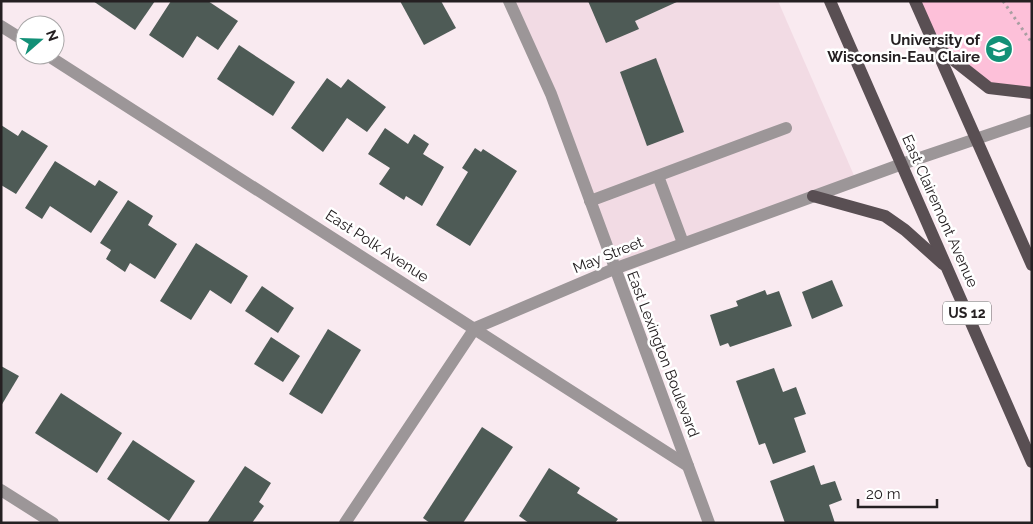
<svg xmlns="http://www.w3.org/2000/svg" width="1033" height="524" font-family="Raleway,sans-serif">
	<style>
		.built { fill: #f2dbe4 }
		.green { fill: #fdc0d9 }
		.building { fill: #4e5b56 }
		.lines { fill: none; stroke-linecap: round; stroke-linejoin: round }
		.path { stroke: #a99ea2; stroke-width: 3; stroke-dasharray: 2.5 4; stroke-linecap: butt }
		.minor { stroke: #9c9698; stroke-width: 12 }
		.major { stroke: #594f53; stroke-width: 12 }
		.labels { text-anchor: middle; stroke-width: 5; stroke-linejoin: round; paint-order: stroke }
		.shield { fill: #fff; stroke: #666364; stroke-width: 1 }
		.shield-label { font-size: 14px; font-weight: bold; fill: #252022 }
		.poi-label { font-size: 15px; font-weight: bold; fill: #252022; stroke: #fff; text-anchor: end }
		.street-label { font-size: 15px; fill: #252022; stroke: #fff }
	</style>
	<rect width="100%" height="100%" fill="#f9eaf0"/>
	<!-- built -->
	<path class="built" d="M 509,1 L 778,1 L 856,180 L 614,269 Z"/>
	<!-- green -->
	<path class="green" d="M 917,1 L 1032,1 L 1032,100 L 989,88 L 934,45 Z"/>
	<!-- building -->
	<g class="building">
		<path d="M 93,1 L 155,1 L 135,30 Z"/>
		<path d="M 171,1 L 208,1 L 238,21 L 218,50 L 197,36 L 183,58 L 149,35 Z"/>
		<path d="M 400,1 L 441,1 L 456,28 L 424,45 Z"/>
		<path d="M 588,1 L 679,1 L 635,21 L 639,29 L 606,43 Z"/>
		<path d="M 239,45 L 295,82 L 273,116 L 217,79 Z"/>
		<path d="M 656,58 L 684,132 L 647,146 L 620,72 Z"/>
		<path d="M 327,78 L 341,88 L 348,79 L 386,107 L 367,132 L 347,118 L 323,152 L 291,128 Z"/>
		<path d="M 1,125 L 18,136 L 22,130 L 48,146 L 16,194 L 1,185 Z"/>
		<path d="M 385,128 L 408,144 L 414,134 L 429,144 L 423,154 L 444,167 L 422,206 L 406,196 L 404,200 L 379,184 L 390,168 L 368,154 Z"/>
		<path d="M 475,148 L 481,152 L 483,149 L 517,171 L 470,246 L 436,225 L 468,172 L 462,168 Z"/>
		<path d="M 55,161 L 95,186 L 99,180 L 118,192 L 91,233 L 50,206 L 42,219 L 25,208 Z"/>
		<path d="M 128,200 L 153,216 L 148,225 L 177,244 L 155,279 L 130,263 L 125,272 L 106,259 L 111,250 L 100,243 Z"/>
		<path d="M 196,243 L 248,276 L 231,304 L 210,290 L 191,320 L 160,301 Z"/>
		<path d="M 832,280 L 843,306 L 812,319 L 802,292 Z"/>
		<path d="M 262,286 L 294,308 L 278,333 L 245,311 Z"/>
		<path d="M 765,290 L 767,295 L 779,291 L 792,326 L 730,347 L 728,343 L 720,346 L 710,315 L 738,306 L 736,301 Z"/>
		<path d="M 328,329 L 361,350 L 322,414 L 289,394 Z"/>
		<path d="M 271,337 L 300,356 L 283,382 L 254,364 Z"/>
		<path d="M 1,366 L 19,376 L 1,406 Z"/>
		<path d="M 774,368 L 783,392 L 796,387 L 806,414 L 794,418 L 806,452 L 773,464 L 765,443 L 759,445 L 736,381 Z"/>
		<path d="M 61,393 L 122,433 L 97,473 L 35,433 Z"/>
		<path d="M 482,427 L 513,447 L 463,523 L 430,523 L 423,518 Z"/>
		<path d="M 133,440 L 195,481 L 169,521 L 107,479 Z"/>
		<path d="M 814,465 L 821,485 L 835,481 L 842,500 L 829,505 L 835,523 L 785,523 L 770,481 Z"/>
		<path d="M 245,466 L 271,483 L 259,502 L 264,506 L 252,523 L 207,523 Z"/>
		<path d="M 549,468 L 580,488 L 577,493 L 618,519 L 615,523 L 529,523 L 519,516 Z"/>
	</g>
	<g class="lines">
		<!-- path -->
		<path class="path" d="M 1003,1 L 1032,43"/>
		<!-- minor -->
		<g class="minor">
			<path d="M 509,1 L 551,94 L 709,523"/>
			<path d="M 1,26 L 25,41"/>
			<path d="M 47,55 L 688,466"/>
			<path d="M 658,176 L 683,243"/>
			<path d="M 590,201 L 786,128"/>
			<path d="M 1,490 L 53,523"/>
			<path d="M 345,523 L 475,328 L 614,269 L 902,164 L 1032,120"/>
		</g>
		<!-- major -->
		<g class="major">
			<path d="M 830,1 L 1032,462"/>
			<path d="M 915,1 L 1032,265"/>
			<path d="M 937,47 L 989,88 L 1032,93"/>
			<path d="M 813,196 L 885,216 L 905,230 L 943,264"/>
		</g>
	</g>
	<!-- icons -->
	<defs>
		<g id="university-disc" transform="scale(1.4375)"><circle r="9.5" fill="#129077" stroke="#fff"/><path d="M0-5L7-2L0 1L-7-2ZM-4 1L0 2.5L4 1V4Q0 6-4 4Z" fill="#fff"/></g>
	</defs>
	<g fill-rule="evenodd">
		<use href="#university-disc" x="999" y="49"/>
	</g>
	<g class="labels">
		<!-- shield labels -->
		<rect class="shield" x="943" y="301.5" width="48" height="23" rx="4"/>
		<g class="shield-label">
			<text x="967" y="318">US 12</text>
		</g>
		<!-- poi labels -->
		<g class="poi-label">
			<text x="980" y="45">University of<tspan x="980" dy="17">Wisconsin-Eau Claire</tspan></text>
		</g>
		<!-- street labels -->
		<g class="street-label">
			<text transform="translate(940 211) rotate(66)" y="5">East Clairemont Avenue</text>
			<text transform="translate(377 246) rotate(33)" y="5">East Polk Avenue</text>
			<text transform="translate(608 255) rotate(-22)" y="5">May Street</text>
			<text transform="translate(663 354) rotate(69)" y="5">East Lexington Boulevard</text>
		</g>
	</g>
	<!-- border -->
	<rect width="1033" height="524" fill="none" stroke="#252022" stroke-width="5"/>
	<!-- north arrow -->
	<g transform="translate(40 40) rotate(70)"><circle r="24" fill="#ffffff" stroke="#a8a6a7"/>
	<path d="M0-4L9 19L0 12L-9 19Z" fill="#129077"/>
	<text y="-8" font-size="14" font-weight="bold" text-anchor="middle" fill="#252022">N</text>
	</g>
	<!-- scale -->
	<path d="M858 499v8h79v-8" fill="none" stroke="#252022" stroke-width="2.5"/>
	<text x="866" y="499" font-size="15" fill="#252022" stroke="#ffffff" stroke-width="4" paint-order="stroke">20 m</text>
</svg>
